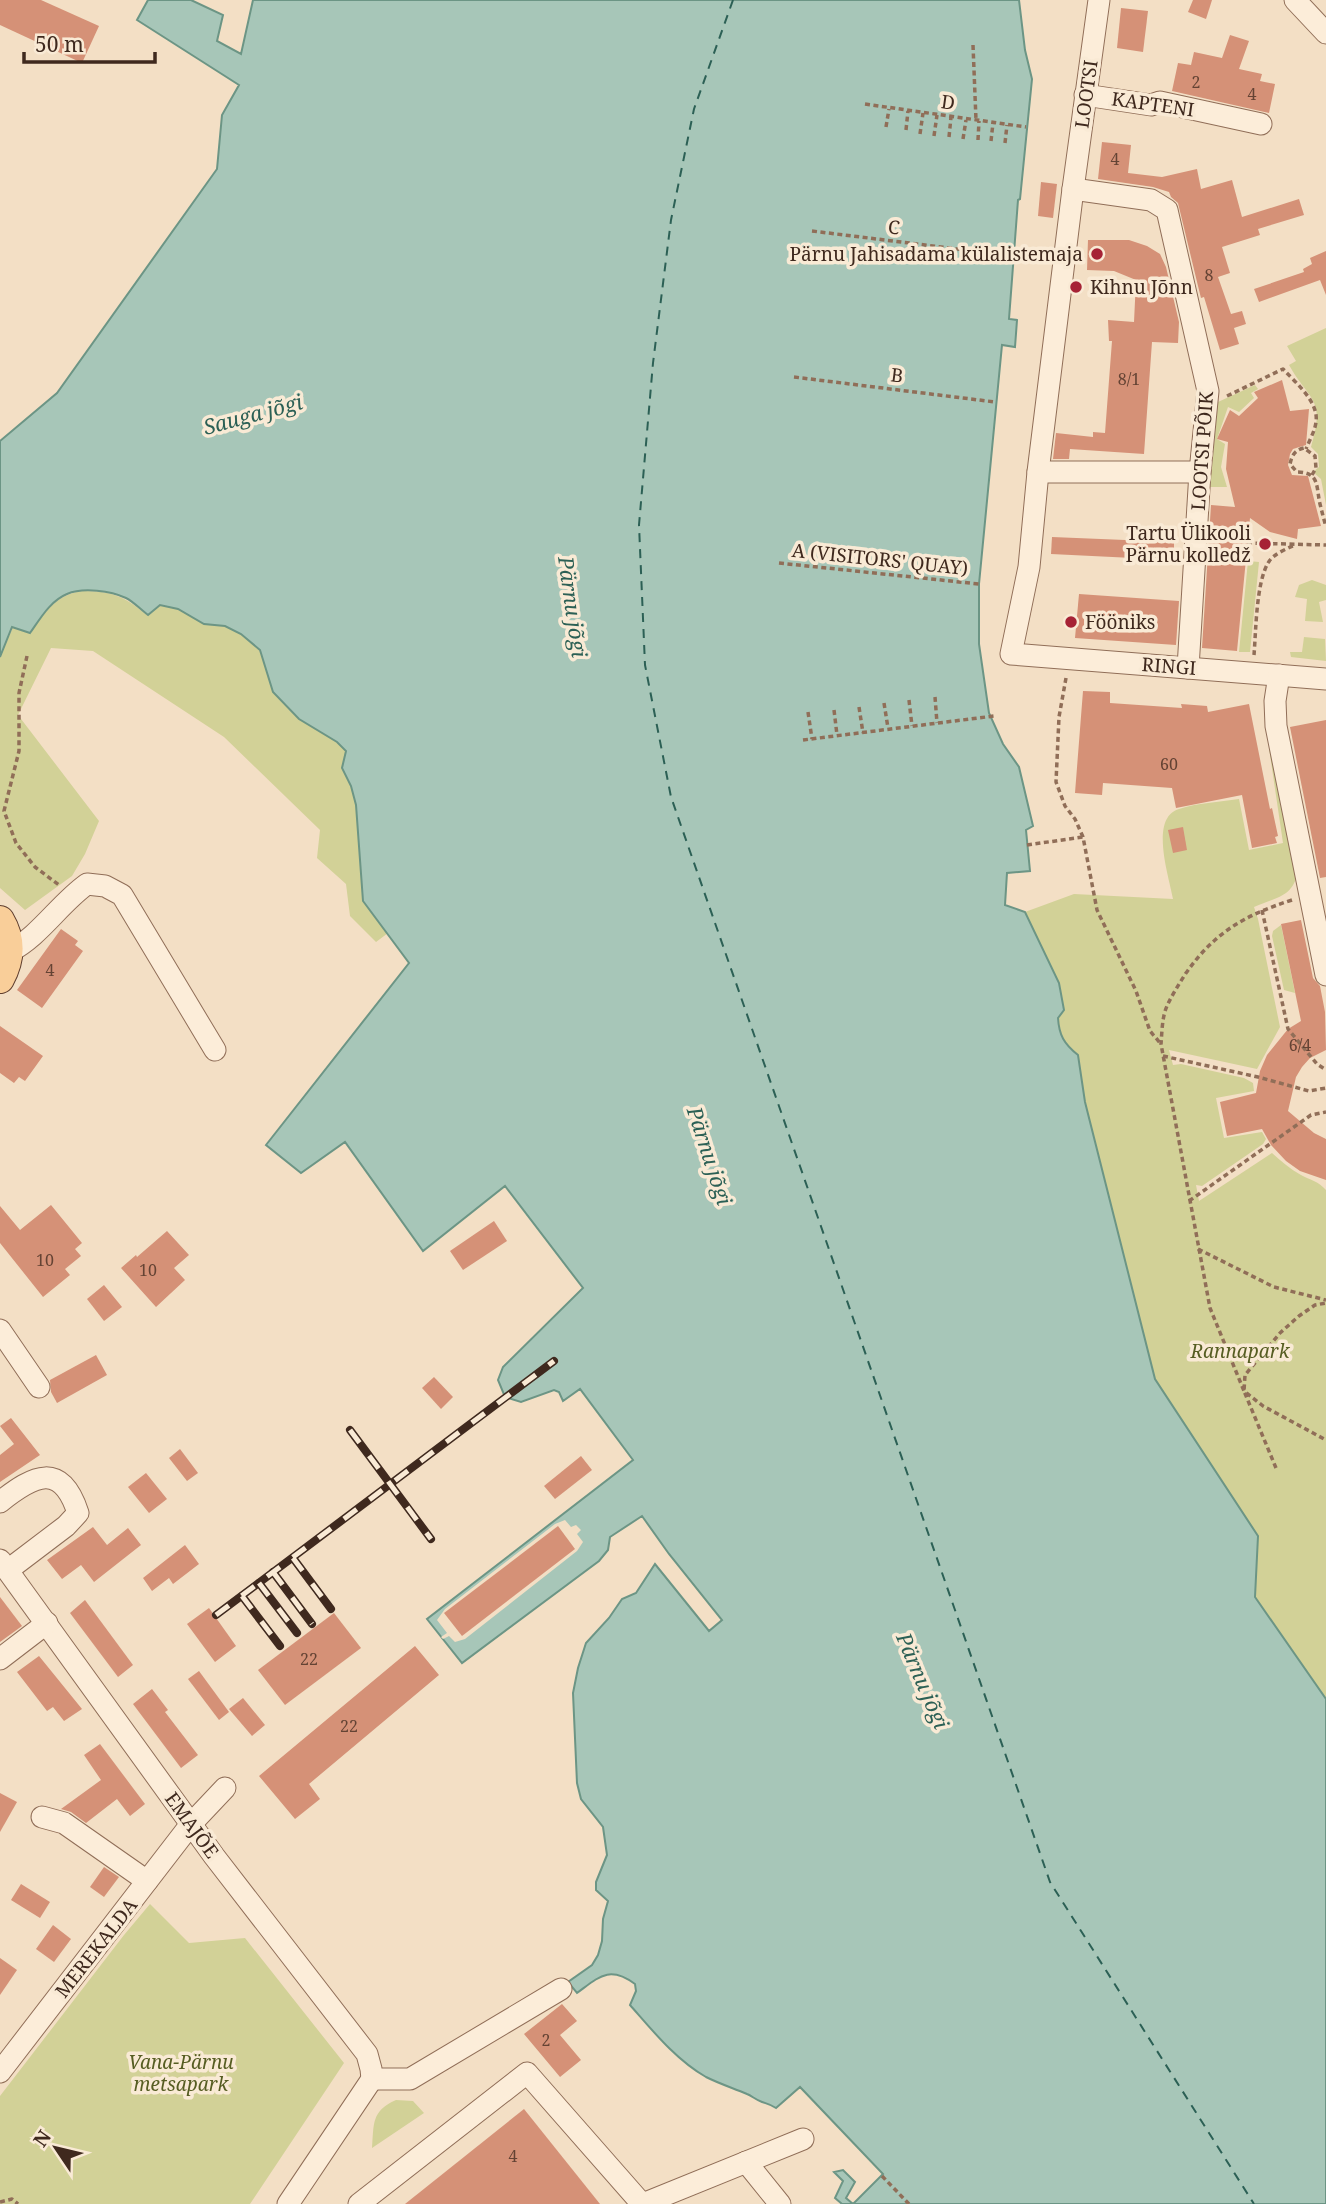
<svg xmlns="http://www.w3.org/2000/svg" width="1326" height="2204" font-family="'Noto Serif',serif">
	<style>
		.green { fill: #d2d197 }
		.water { fill: #a7c6b8; stroke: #6c9585; stroke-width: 2 }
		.pier { fill: #f3dfc5 }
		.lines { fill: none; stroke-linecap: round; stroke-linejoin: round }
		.ferry { stroke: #2c6055; stroke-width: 2; stroke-dasharray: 9 7; stroke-linecap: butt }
		.building { fill: #d59177 }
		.minor-casing { stroke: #906e58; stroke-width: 23 }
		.major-casing { stroke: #5e3d2d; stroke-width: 30 }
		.path { stroke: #906e58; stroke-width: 3.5; stroke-dasharray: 5 3.5; stroke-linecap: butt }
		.minor { stroke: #fcedd9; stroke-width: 21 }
		.major { stroke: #f9ce99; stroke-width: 28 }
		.rail-casing { stroke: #3f291e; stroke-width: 8 }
		.rail { stroke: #f9ead5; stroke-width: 5; stroke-dasharray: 16; stroke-linecap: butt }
		.poi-dot { fill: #a62235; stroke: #f9ead5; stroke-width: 2.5 }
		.labels { text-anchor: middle; stroke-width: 7; stroke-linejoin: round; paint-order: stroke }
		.number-label { font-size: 16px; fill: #644334 }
		.street-label { font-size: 19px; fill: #3f291e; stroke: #f9ead5 }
		.poi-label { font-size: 19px; fill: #3f291e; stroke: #f9ead5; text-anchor: end }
		.park-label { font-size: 19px; font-style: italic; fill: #565d22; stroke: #f9ead5 }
		.water-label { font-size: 21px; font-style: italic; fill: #2c6055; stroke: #f9ead5 }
	</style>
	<rect width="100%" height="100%" fill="#f3dfc5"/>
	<!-- green -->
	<g class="green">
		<path d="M 1326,328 L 1326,505 L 1321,479 L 1313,472 L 1319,467 L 1318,454 L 1311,447 C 1326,398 1310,402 1289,365 L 1296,361 L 1287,346 Z"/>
		<path d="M 1255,385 L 1258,389 L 1251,393 L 1254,398 L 1239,412 L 1228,407 L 1217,439 L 1225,444 L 1221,467 L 1227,487 L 1210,487 L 1218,402 Z"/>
		<path d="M 1248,561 L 1259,562 L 1250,652 L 1239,652 Z"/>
		<path d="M 1312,580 L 1326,585 L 1326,600 L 1319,602 L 1323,622 L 1305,621 L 1307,599 L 1295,597 L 1299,585 Z"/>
		<path d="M 81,591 C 112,591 124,596 147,615 L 160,605 L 178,609 L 204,624 L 225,626 L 241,634 L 260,650 L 273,692 L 299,719 L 337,742 L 346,751 L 342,768 L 351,786 L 356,805 L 363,901 L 388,933 L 376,942 L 350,916 L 346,884 L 317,858 L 320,830 L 224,737 L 93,651 L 51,648 L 18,715 L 99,821 L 85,854 L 72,876 L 25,910 L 0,888 L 0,657 L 13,627 L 30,633 C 44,613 56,595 81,591 Z"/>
		<path d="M 1304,637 L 1325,639 L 1326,661 L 1291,657 L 1290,652 L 1302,652 Z"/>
		<path d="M 1275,746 L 1298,871 C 1293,898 1276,897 1254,907 L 1258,919 L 1280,1027 L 1257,1069 L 1169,1050 L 1173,1065 L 1181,1064 L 1244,1078 L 1253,1083 L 1254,1091 L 1216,1098 L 1224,1138 L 1262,1132 L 1266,1139 L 1263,1144 L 1202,1186 L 1196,1185 L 1199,1201 L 1272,1153 C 1281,1161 1290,1169 1301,1175 C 1310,1180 1318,1181 1326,1190 L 1326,1699 L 1255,1597 L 1258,1536 L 1155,1379 L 1085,1102 L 1078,1055 L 1065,1045 L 1058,1028 L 1059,983 L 1025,912 L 1074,894 L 1173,899 C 1169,876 1149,818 1179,809 C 1197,803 1219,802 1239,799 L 1249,850 L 1283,843 L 1269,748 Z"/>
		<path d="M 1281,925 L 1295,993 L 1284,990 L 1272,936 L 1273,931 Z"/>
		<path d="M 150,1904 L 189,1943 L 245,1938 L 344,2063 L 250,2204 L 0,2204 L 0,2096 L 124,1935 Z"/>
		<path d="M 396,2100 L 413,2101 L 424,2113 L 372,2148 C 374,2124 371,2111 396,2100 Z"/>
	</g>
	<!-- water -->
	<path class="water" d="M 148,0 L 191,0 L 223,15 L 217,41 L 241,54 L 253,0 L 1019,0 L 1025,50 L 1032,79 L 1020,199 L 1018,200 L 1009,319 L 1017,320 L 1015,347 L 1002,345 L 979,584 L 979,644 L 989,713 L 1003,744 L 1019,767 L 1033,826 L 1026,830 L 1030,871 L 1007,873 L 1005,905 L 1025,912 L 1059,983 L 1064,1010 L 1058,1018 C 1059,1035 1064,1044 1078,1055 L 1085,1102 L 1155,1379 L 1258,1536 L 1255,1597 L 1326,1699 L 1326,2204 L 842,2204 L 835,2198 L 843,2181 L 834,2172 L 843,2170 L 855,2182 L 846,2198 L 853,2204 L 883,2174 L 800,2087 L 776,2108 C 770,2104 768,2104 762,2102 C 756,2100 752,2096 747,2094 C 733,2088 720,2084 706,2077 C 676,2060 652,2030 630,2005 L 636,1991 L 635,1984 C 609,1965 599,1977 577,1993 L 568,1982 L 592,1965 L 598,1955 L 602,1941 L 603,1919 L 608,1901 L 596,1890 L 596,1882 L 607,1855 L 603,1827 L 581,1799 L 577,1783 L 573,1693 L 578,1668 L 586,1643 L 609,1618 L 622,1599 L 636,1593 L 655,1564 L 709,1631 L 722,1620 L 669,1554 L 642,1516 L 610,1537 L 608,1550 L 599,1561 L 462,1663 L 427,1619 L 633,1460 L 580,1389 L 563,1401 L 559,1392 L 554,1390 L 521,1402 L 505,1397 L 498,1380 L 503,1367 L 583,1288 L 505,1186 L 423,1251 L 345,1142 L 301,1173 L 266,1145 L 409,963 L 363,901 L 356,805 L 351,786 L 342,768 L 346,751 L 337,742 L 299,719 L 273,692 L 260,650 L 241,634 L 225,626 L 204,624 L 178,609 L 160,605 L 148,615 C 141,610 134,602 126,598 C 111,591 83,587 67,594 C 50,601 40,619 30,633 L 12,627 L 0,657 L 0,441 L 57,393 L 217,169 L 222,115 L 239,85 L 137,20 Z"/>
	<!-- pier -->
	<path class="pier" d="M 565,1520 L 571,1527 L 576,1525 L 581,1530 L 577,1534 L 583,1542 L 577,1551 L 465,1639 L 455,1642 L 449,1636 L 443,1639 L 441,1637 L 447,1633 L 437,1620 L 445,1609 L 555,1524 Z"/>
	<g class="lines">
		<!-- ferry -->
		<path class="ferry" d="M 733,0 L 694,109 L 671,220 L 653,363 L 639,525 L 645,665 L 671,797 L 1050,1882 L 1254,2204"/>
	</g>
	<!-- building -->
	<g class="building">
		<path d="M 0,0 L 41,0 L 99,26 L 82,63 L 0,25 Z"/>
		<path d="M 1193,0 L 1212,0 L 1206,19 L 1188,12 Z"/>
		<path d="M 1121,8 L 1148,11 L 1143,52 L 1117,48 Z"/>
		<path d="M 1230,35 L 1249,41 L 1239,69 L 1262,74 L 1260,81 L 1275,84 L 1269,113 L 1172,91 L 1178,63 L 1191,65 L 1194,52 L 1222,58 Z"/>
		<path d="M 1102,142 L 1131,145 L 1128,173 L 1162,177 L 1197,169 L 1201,189 L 1232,180 L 1242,217 L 1299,199 L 1304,215 L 1258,229 L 1260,235 L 1222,247 L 1230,273 L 1218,277 L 1231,314 L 1242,311 L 1246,324 L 1234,328 L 1239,344 L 1220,350 L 1204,297 L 1201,298 L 1198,286 L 1178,203 L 1171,197 L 1169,192 L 1153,187 L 1098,179 Z"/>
		<path d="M 1041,182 L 1057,184 L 1053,218 L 1038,216 Z"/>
		<path d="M 1088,240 L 1129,240 L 1147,246 L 1160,254 L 1166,267 L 1179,322 L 1178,343 L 1152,342 L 1144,454 L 1070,449 L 1069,459 L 1053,459 L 1056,433 L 1093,437 L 1093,432 L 1105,433 L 1112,341 L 1109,341 L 1108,320 L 1134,322 L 1136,280 L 1114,271 L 1087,270 Z"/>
		<path d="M 1326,251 L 1326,295 L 1320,280 L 1259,302 L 1254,289 L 1304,272 L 1303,269 L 1312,264 L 1310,258 Z"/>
		<path d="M 1282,380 L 1290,411 L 1309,409 L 1306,445 L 1293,449 L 1290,454 L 1288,465 L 1292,475 L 1308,476 L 1321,526 L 1298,529 L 1297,539 L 1270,532 L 1250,518 L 1237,651 L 1202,648 L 1211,505 L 1235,507 L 1226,469 L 1228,442 L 1217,439 L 1230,410 L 1239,416 L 1258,398 L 1254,392 Z"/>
		<path d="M 1052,537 L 1174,542 L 1174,560 L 1051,554 Z"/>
		<path d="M 1079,594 L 1179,601 L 1176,645 L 1075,638 Z"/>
		<path d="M 1083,691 L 1110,692 L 1110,703 L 1182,708 L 1181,704 L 1207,706 L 1208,712 L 1249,704 L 1270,809 L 1272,808 L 1278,836 L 1275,837 L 1277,843 L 1252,848 L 1242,795 L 1176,808 L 1172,788 L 1103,783 L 1102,795 L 1075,793 Z"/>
		<path d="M 1326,720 L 1326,877 L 1320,878 L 1290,727 Z"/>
		<path d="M 1183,827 L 1187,850 L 1173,853 L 1168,830 Z"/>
		<path d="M 1301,920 L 1313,978 L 1320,986 L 1325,1012 L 1326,1050 L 1310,1058 L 1302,1067 L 1296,1077 L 1288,1111 L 1314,1133 L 1326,1139 L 1326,1180 L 1300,1171 L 1286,1161 L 1271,1145 L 1262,1129 L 1227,1136 L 1220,1102 L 1256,1093 L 1260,1071 L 1267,1055 L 1288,1029 L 1301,1021 L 1281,924 Z"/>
		<path d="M 61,929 L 78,941 L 75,945 L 83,951 L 42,1008 L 17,990 Z"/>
		<path d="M 0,1026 L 43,1056 L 25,1081 L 19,1077 L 14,1083 L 0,1073 Z"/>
		<path d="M 51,1205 L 82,1243 L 75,1249 L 81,1256 L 65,1269 L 70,1275 L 43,1297 L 0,1243 L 0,1206 L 20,1230 Z"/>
		<path d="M 494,1221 L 507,1241 L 463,1270 L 450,1251 Z"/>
		<path d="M 167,1231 L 189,1255 L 174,1268 L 185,1280 L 156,1307 L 121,1268 L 136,1255 L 137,1257 Z"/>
		<path d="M 104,1285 L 122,1307 L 104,1321 L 87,1299 Z"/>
		<path d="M 96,1355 L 107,1375 L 57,1403 L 51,1392 L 50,1380 Z"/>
		<path d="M 434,1377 L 453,1397 L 441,1409 L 422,1388 Z"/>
		<path d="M 11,1418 L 40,1455 L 0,1482 L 0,1455 L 14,1444 L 0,1426 Z"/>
		<path d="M 180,1449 L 198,1473 L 187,1481 L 169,1458 Z"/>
		<path d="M 581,1456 L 592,1470 L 555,1499 L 544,1486 Z"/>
		<path d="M 146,1473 L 167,1499 L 149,1513 L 128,1487 Z"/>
		<path d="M 558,1526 L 575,1549 L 462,1636 L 444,1613 Z"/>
		<path d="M 93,1527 L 107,1545 L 128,1528 L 141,1545 L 94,1582 L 81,1565 L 62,1579 L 47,1560 Z"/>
		<path d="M 185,1545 L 199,1564 L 173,1584 L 169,1578 L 152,1591 L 143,1578 Z"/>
		<path d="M 0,1597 L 22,1626 L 0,1642 Z"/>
		<path d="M 85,1600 L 133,1665 L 118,1677 L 70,1613 Z"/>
		<path d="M 209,1608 L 236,1646 L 215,1662 L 187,1624 Z"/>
		<path d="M 334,1613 L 361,1648 L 285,1705 L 258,1670 Z"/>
		<path d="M 415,1646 L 439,1675 L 309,1784 L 320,1799 L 295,1819 L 259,1776 Z"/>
		<path d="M 39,1656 L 82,1709 L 64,1721 L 53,1707 L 47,1711 L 17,1672 Z"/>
		<path d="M 199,1671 L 229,1712 L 219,1720 L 188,1679 Z"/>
		<path d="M 152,1689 L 168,1710 L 165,1712 L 198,1755 L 181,1768 L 133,1704 Z"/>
		<path d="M 243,1698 L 265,1725 L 252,1736 L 229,1709 Z"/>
		<path d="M 100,1744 L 145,1804 L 130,1816 L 117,1799 L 86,1823 L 71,1812 L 61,1809 L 101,1780 L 84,1755 Z"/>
		<path d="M 0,1793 L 17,1802 L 0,1832 Z"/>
		<path d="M 104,1867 L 119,1877 L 104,1897 L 90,1887 Z"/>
		<path d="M 21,1884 L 50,1902 L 40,1918 L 11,1900 Z"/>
		<path d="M 53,1925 L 71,1939 L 54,1962 L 36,1949 Z"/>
		<path d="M 0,1958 L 17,1970 L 0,1995 Z"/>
		<path d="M 562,2004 L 577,2021 L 560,2035 L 581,2060 L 560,2077 L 524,2034 Z"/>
		<path d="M 524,2109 L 600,2204 L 405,2204 Z"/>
	</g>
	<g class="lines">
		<!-- minor casing -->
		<g class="minor-casing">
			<g id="minor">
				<path d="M 1099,0 L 1073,189 L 1038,472 L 1029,567 L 1011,654 L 1326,679"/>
				<path d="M 1295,0 L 1326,33"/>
				<path d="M 1085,95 L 1151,105 L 1160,102 L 1261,124"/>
				<path d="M 1073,189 L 1151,200 L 1167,210 L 1208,391 L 1200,472 L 1188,668"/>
				<path d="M 1038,472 L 1200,472"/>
				<path d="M 1279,675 L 1275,701 L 1276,726 L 1326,975"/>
				<path d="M 9,952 C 40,936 59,904 87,884 L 105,886 L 122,895 L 215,1050"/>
				<path d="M 0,1330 L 39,1387"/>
				<path d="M 0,1502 C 34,1475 61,1461 78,1513 L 66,1526 L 8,1570"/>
				<path d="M 0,1560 L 214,1856 L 367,2054 L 371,2069 L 372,2079"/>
				<path d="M 0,1659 L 47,1623"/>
				<path d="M 42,1817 L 64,1823 L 147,1881"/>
				<path d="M 0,2072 L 191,1824 L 225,1788"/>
				<path d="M 372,2079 L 410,2079 L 561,1989"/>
				<path d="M 746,2162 L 780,2204"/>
				<path d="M 288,2204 L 372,2079"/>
				<path d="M 359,2204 L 527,2073 L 642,2204"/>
				<path d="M 643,2204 L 803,2139"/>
			</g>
		</g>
		<!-- major casing -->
		<g class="major-casing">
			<path id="major" d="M 0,920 C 12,940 11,959 0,979"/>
		</g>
		<!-- path -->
		<g class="path">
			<path d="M 973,45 L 976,120"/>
			<path d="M 865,104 L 1026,127"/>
			<path d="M 886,127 L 889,109"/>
			<path d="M 906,130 L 908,111"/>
			<path d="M 920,134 L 923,113"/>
			<path d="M 934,136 L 937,115"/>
			<path d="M 949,137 L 951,117"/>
			<path d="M 963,139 L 966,120"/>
			<path d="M 978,140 L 979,121"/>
			<path d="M 991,141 L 993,123"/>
			<path d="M 1005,143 L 1007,125"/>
			<path d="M 812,231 L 1014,256"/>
			<path d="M 794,377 L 995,402"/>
			<path d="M 1227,396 L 1283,369 C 1296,383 1319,402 1316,422 C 1315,431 1309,441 1306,449"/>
			<path d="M 1312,475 L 1316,468 L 1315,456 L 1304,448 C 1295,450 1292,455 1290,464 L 1297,472 C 1320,472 1316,487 1320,504 C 1322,512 1324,520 1326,527"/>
			<path d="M 1247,543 L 1326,545"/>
			<path d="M 779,563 L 979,584"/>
			<path d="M 1254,655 C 1256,631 1256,584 1268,563 C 1273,554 1286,549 1295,545"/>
			<path d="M 27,656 L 19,693 L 19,751 L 4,811 L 16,843 L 35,867 L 59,885"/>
			<path d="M 1066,678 L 1059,717 L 1056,782 L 1065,806 L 1075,819 L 1083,837 L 1097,910 L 1136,991 L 1150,1031 L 1161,1044"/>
			<path d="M 935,697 L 937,723"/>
			<path d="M 909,700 L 912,726"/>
			<path d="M 884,703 L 888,728"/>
			<path d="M 859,707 L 863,733"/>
			<path d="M 834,710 L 837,735"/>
			<path d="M 808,712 L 812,739"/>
			<path d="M 803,740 L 994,716"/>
			<path d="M 1027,845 L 1083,837"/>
			<path d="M 1292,900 C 1245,915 1215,932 1186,973 C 1179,984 1172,995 1167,1006 C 1162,1017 1162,1032 1161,1044 L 1210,1308 L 1244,1391 L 1263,1406 L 1326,1440"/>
			<path d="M 1262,910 L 1288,1029 L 1317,1064 L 1326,1070"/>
			<path d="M 1163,1056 L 1258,1077 L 1309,1091 L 1326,1088"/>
			<path d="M 1189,1201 L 1311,1115 L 1326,1112"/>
			<path d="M 1198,1249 L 1274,1287 L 1326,1300"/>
			<path d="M 1276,1468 L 1244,1391 L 1245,1375 L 1280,1333 L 1299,1316 L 1315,1305 L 1326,1303"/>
			<path d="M 882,2176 L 909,2204"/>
			<path d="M 0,2202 L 12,2199 L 18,2204"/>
		</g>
		<!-- minor -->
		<use href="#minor" class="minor"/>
		<!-- major -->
		<use href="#major" class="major"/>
		<!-- rail casing -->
		<g class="rail-casing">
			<g id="rail">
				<path d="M 350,1430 L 431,1539"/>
				<path d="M 293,1558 L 331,1609"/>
				<path d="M 273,1572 L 312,1624"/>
				<path d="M 259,1583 L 297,1633"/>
				<path d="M 242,1596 L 280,1646"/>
				<path d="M 216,1615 L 554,1361"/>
			</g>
		</g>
		<!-- rail -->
		<use href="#rail" class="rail"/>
	</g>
	<!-- markers -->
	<g class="poi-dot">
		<circle cx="1097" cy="254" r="7"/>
		<circle cx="1076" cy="287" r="7"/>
		<circle cx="1265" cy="544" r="7"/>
		<circle cx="1071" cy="622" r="7"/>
	</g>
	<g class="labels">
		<!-- number labels -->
		<g class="number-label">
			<text x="1196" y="88">2</text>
			<text x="1252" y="100">4</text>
			<text x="1115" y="165">4</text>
			<text x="1209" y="281">8</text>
			<text x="1129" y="385">8/1</text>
			<text x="1169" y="770">60</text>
			<text x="50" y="976">4</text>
			<text x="1300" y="1051">6/4</text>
			<text x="45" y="1266">10</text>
			<text x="148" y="1276">10</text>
			<text x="309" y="1665">22</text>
			<text x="349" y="1732">22</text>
			<text x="546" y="2046">2</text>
			<text x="513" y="2162">4</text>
		</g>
		<!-- street labels -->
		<g class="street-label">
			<text transform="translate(1086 94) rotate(-82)" y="7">LOOTSI</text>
			<text transform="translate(948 102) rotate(8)" y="7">D</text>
			<text transform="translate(1153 104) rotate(8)" y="7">KAPTENI</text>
			<text transform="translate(894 227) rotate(7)" y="7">C</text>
			<text transform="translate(897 375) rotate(7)" y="7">B</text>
			<text transform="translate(1202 451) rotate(-86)" y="7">LOOTSI PÕIK</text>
			<text transform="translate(880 559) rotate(6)" y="7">A (VISITORS' QUAY)</text>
			<text transform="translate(1169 666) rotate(4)" y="7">RINGI</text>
			<text transform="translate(192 1825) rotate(54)" y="7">EMAJÕE</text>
			<text transform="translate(96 1948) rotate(-52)" y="7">MEREKALDA</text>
		</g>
		<!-- poi labels -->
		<g class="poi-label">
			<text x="1083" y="261">Pärnu Jahisadama külalistemaja</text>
			<text x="1090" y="294" text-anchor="start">Kihnu Jõnn</text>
			<text x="1251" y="540">Tartu Ülikooli<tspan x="1251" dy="22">Pärnu kolledž</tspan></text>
			<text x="1085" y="629" text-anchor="start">Fööniks</text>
		</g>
		<!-- park labels -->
		<g class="park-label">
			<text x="1240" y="1358">Rannapark</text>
			<text x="181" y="2069">Vana-Pärnu<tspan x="181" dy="22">metsapark</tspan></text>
		</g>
		<!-- water labels -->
		<g class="water-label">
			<text transform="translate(253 415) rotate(-15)" y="7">Sauga jõgi</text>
			<text transform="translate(572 607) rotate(82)" y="7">Pärnu jõgi</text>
			<text transform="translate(709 1156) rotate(72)" y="7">Pärnu jõgi</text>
			<text transform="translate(922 1681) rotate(67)" y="7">Pärnu jõgi</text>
		</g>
	</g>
	<!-- north arrow -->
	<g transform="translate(56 2148) rotate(305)" stroke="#f9ead5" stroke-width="5" paint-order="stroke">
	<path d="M0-5L12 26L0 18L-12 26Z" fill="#3f291e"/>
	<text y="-10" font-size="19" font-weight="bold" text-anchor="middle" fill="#3f291e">N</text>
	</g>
	<!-- scale -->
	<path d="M24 52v10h131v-10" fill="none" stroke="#3f291e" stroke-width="3.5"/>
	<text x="35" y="52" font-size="21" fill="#3f291e" stroke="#f9ead5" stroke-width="5" paint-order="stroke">50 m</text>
</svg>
